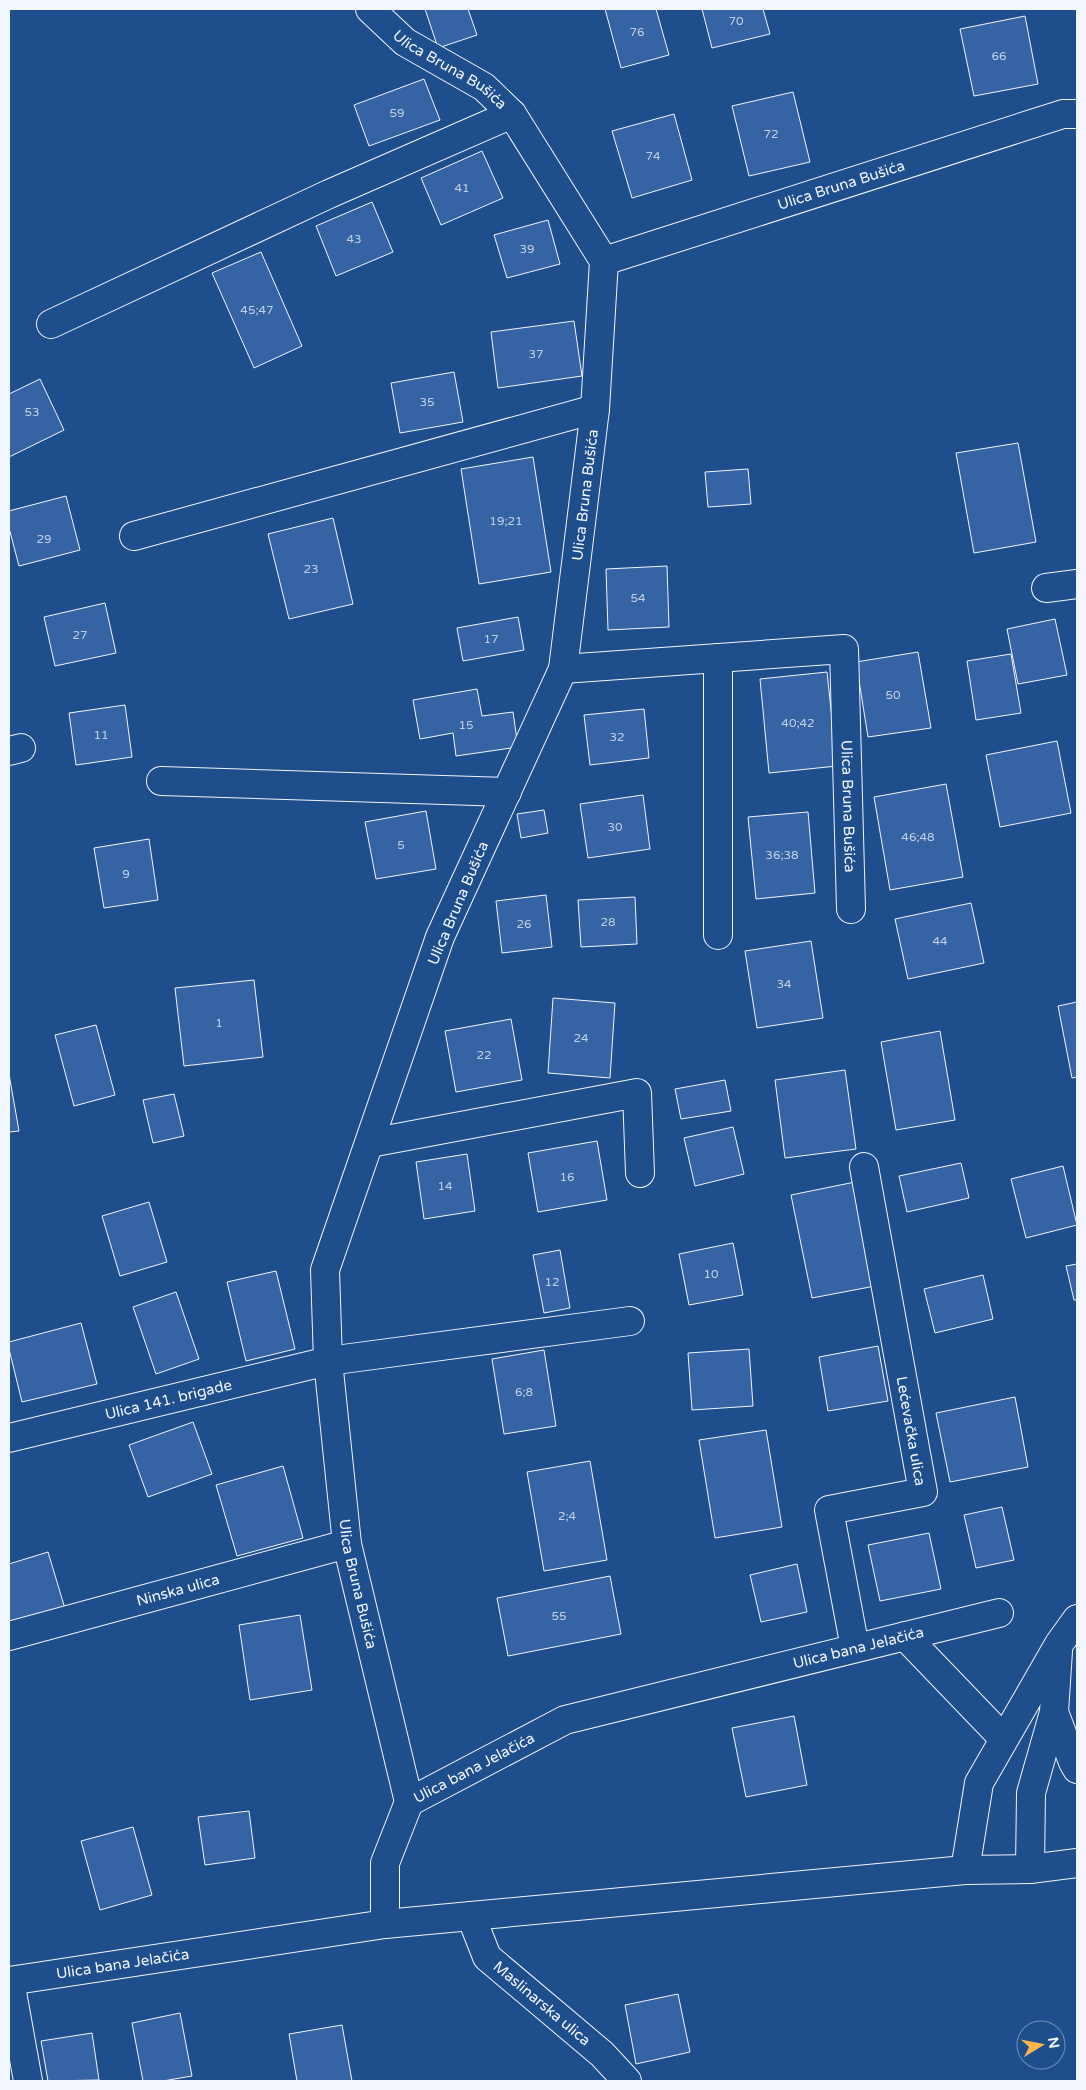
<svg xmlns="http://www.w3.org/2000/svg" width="1086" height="2090" font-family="'Varela Round',sans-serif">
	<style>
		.building { fill: #3563a3; stroke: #f2f6ff }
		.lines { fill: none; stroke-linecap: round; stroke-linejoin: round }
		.minor-casing { stroke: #f2f6ff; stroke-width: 30 }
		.major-casing { stroke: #f2f6ff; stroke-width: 30 }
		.minor { stroke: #1f4e8c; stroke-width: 28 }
		.major { stroke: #1f4e8c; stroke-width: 28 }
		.labels { text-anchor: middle; stroke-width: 4; stroke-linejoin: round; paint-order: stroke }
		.number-label { font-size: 12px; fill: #c3d1e8 }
		.street-label { font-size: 15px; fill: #f2f6ff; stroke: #1f4e8c }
	</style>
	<rect width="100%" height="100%" fill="#1f4e8c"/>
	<!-- building -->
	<g class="building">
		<path d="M 425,9 L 468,9 L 477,35 L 438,48 Z"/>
		<path d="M 605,9 L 656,9 L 669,55 L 621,68 Z"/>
		<path d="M 702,9 L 763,9 L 770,34 L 712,48 Z"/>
		<path d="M 1025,16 L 1038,84 L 974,96 L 960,29 Z"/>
		<path d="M 424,79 L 440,120 L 369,146 L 354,105 Z"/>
		<path d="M 793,92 L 810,162 L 749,176 L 732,106 Z"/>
		<path d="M 674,114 L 692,180 L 632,198 L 612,131 Z"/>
		<path d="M 482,151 L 503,198 L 441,225 L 421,178 Z"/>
		<path d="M 372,202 L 393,252 L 336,276 L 316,226 Z"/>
		<path d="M 548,220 L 560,264 L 507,278 L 494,235 Z"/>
		<path d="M 261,252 L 302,346 L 254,368 L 212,273 Z"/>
		<path d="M 574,321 L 582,376 L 498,388 L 491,332 Z"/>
		<path d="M 454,372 L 463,422 L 400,433 L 391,383 Z"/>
		<path d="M 40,379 L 64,430 L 9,457 L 9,394 Z"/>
		<path d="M 1018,443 L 1036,542 L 974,553 L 956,453 Z"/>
		<path d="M 533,457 L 551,572 L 479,584 L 461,469 Z"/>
		<path d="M 748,469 L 751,504 L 708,507 L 705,472 Z"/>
		<path d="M 66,496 L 80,550 L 19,566 L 9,528 L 9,511 Z"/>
		<path d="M 333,518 L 353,604 L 289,619 L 268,534 Z"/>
		<path d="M 667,566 L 669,627 L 608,630 L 606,569 Z"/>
		<path d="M 105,603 L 116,653 L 55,666 L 44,617 Z"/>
		<path d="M 518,617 L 524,650 L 463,661 L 457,628 Z"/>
		<path d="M 1055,619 L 1067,675 L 1018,684 L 1007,629 Z"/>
		<path d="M 918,652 L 931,728 L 868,737 L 856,662 Z"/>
		<path d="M 1011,654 L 1021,713 L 976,720 L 967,661 Z"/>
		<path d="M 827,672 L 837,766 L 769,773 L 760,679 Z"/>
		<path d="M 477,689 L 482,716 L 513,712 L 518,747 L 456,756 L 453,733 L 420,739 L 413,700 Z"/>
		<path d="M 125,705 L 132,757 L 76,765 L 69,713 Z"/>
		<path d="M 644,709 L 649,758 L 590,765 L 584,715 Z"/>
		<path d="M 1057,741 L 1071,813 L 1000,827 L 986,755 Z"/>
		<path d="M 946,784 L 963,877 L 890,890 L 874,797 Z"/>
		<path d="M 643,795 L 650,849 L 588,858 L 580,804 Z"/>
		<path d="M 544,810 L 548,833 L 521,838 L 517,814 Z"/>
		<path d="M 426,811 L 436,869 L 376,879 L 365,822 Z"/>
		<path d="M 808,812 L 815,893 L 756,899 L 748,817 Z"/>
		<path d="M 149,839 L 158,900 L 104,908 L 94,848 Z"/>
		<path d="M 546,895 L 552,947 L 502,953 L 496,901 Z"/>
		<path d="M 635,897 L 637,944 L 581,947 L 578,900 Z"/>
		<path d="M 971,903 L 984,963 L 908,979 L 895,919 Z"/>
		<path d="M 811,941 L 823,1018 L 757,1028 L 745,951 Z"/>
		<path d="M 254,980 L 263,1057 L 184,1066 L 175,988 Z"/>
		<path d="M 553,998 L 615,1003 L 610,1078 L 548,1073 Z"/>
		<path d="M 1077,1002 L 1077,1077 L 1072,1078 L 1058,1006 Z"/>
		<path d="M 511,1019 L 522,1080 L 456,1092 L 445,1031 Z"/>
		<path d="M 96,1025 L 115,1095 L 74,1106 L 55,1035 Z"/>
		<path d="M 940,1031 L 955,1120 L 896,1130 L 881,1042 Z"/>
		<path d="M 845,1070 L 856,1149 L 785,1158 L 775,1080 Z"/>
		<path d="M 9,1074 L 19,1131 L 9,1132 Z"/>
		<path d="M 725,1080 L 731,1111 L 681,1119 L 675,1089 Z"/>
		<path d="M 174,1094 L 184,1136 L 153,1143 L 143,1100 Z"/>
		<path d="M 733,1127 L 744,1174 L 695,1186 L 684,1138 Z"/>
		<path d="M 597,1141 L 607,1200 L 538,1212 L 528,1153 Z"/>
		<path d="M 467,1154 L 475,1211 L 424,1219 L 416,1162 Z"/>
		<path d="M 961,1163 L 969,1198 L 907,1212 L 899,1176 Z"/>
		<path d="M 1063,1166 L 1077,1225 L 1026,1238 L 1011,1179 Z"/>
		<path d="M 855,1182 L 875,1286 L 812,1298 L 791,1195 Z"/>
		<path d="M 149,1202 L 167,1262 L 120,1276 L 102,1216 Z"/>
		<path d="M 733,1243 L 743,1295 L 689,1305 L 679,1254 Z"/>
		<path d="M 560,1250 L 570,1308 L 544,1313 L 533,1255 Z"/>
		<path d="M 1077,1264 L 1077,1300 L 1074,1300 L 1066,1266 Z"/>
		<path d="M 276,1271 L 295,1349 L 246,1361 L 227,1282 Z"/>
		<path d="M 983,1275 L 993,1319 L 935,1333 L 924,1289 Z"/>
		<path d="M 176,1292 L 199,1359 L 156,1374 L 133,1307 Z"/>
		<path d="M 81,1323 L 97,1384 L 22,1402 L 9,1349 L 9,1342 Z"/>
		<path d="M 878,1346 L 888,1401 L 828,1411 L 819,1357 Z"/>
		<path d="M 749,1349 L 753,1406 L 692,1410 L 688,1353 Z"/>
		<path d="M 544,1350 L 556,1426 L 504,1434 L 492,1359 Z"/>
		<path d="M 1015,1397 L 1028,1467 L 950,1482 L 936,1413 Z"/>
		<path d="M 193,1422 L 212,1474 L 148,1497 L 129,1445 Z"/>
		<path d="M 766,1430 L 782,1527 L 715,1538 L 699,1440 Z"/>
		<path d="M 590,1461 L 607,1560 L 544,1571 L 527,1472 Z"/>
		<path d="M 283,1466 L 303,1538 L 237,1556 L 216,1485 Z"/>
		<path d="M 1002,1507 L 1014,1560 L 976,1568 L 964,1515 Z"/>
		<path d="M 929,1533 L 941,1589 L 880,1601 L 868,1545 Z"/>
		<path d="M 48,1552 L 66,1612 L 12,1628 L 9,1617 L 9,1564 Z"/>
		<path d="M 797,1564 L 807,1612 L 761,1622 L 750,1575 Z"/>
		<path d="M 610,1576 L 621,1634 L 508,1656 L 497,1598 Z"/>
		<path d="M 300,1615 L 312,1690 L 250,1700 L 239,1625 Z"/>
		<path d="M 794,1716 L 807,1785 L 746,1797 L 732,1728 Z"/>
		<path d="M 249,1811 L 255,1858 L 205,1865 L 198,1817 Z"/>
		<path d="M 133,1827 L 152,1895 L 100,1910 L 81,1841 Z"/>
		<path d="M 678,1994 L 690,2052 L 636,2064 L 625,2005 Z"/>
		<path d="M 180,2013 L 192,2076 L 163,2081 L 143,2081 L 132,2023 Z"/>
		<path d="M 342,2025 L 352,2081 L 297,2081 L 289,2034 Z"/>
		<path d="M 92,2033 L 99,2080 L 48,2081 L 41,2041 Z"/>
	</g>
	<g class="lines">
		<!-- minor casing -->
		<g class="minor-casing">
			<g id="minor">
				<path id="s1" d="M 370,9 L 405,42 L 484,87 L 512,114 L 604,261 L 595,409 L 563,669 L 440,937 L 325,1270 L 328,1361 L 347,1544 L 409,1802"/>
				<path id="s2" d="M 604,261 L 1063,114 L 1077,114"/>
				<path d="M 51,324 L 329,194 L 512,114"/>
				<path d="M 134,536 L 595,409"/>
				<path d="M 1046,588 L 1077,584"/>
				<path id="s3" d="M 563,669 L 844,649 L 851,909"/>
				<path d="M 9,751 L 21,748"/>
				<path d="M 161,781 L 507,792"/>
				<path d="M 718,935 L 718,658"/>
				<path d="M 370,1143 L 637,1093 L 640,1173"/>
				<path id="s4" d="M 9,1438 L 328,1361 L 630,1321"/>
				<path id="s5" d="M 9,1636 L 347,1544"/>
				<path d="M 905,1636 L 1003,1738"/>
				<path d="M 855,1648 L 829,1510 L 923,1492 L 864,1167"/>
				<path id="s6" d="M 471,1916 L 487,1957 L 602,2054 L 627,2081"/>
				<path id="s7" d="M 385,1924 L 385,1863 L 409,1802 L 565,1720 L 999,1613"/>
				<path d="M 10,1981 L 28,2081"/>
			</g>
		</g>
		<!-- major casing -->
		<g class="major-casing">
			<g id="major">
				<path d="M 1054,1712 L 1073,1762 L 1077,1769"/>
				<path d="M 1030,1869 L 1031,1793 L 1054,1712 L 1058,1651"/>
				<path d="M 965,1870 L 979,1783 L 1059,1644 L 1077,1619"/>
				<path id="s8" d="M 9,1981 L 385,1924 L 965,1870 L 1030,1869 L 1077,1863"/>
			</g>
		</g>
		<!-- minor -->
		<use href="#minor" class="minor"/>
		<!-- major -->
		<use href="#major" class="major"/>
	</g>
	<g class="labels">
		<!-- number labels -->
		<g class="number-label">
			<text x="736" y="25">70</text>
			<text x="637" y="36">76</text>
			<text x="999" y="60">66</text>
			<text x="397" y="117">59</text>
			<text x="771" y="138">72</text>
			<text x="653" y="160">74</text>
			<text x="462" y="192">41</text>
			<text x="354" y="243">43</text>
			<text x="527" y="253">39</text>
			<text x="257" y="314">45;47</text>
			<text x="536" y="358">37</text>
			<text x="427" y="406">35</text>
			<text x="32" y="416">53</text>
			<text x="506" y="525">19;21</text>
			<text x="44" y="543">29</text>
			<text x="311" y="573">23</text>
			<text x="638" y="602">54</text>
			<text x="80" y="639">27</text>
			<text x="491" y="643">17</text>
			<text x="893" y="699">50</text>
			<text x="798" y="727">40;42</text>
			<text x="466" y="729">15</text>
			<text x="101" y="739">11</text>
			<text x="617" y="741">32</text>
			<text x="615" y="831">30</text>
			<text x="918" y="841">46;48</text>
			<text x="401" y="849">5</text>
			<text x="782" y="859">36;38</text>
			<text x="126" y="878">9</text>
			<text x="608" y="926">28</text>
			<text x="524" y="928">26</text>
			<text x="940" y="945">44</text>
			<text x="784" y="988">34</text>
			<text x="219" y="1027">1</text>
			<text x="581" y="1042">24</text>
			<text x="484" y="1059">22</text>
			<text x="567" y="1181">16</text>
			<text x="445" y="1190">14</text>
			<text x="711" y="1278">10</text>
			<text x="552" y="1286">12</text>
			<text x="524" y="1396">6;8</text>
			<text x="567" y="1520">2;4</text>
			<text x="559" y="1620">55</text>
		</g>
		<!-- street labels -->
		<g class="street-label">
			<text dy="5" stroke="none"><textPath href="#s1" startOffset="101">Ulica Bruna Bušića</textPath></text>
			<text dy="5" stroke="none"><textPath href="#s2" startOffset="249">Ulica Bruna Bušića</textPath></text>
			<text transform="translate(585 495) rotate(-83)" y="5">Ulica Bruna Bušića</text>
			<text dy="5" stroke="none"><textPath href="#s3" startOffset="439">Ulica Bruna Bušića</textPath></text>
			<text transform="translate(458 903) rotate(-67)" y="5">Ulica Bruna Bušića</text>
			<text dy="5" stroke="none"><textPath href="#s4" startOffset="164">Ulica 141. brigade</textPath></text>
			<text transform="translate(911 1431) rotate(80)" y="5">Lećevačka ulica</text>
			<text dy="5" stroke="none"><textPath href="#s1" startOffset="1725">Ulica Bruna Bušića</textPath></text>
			<text dy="5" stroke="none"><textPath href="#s5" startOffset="175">Ninska ulica</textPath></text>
			<text dy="5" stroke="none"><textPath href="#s7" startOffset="605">Ulica bana Jelačića</textPath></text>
			<text dy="5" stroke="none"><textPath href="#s7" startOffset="200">Ulica bana Jelačića</textPath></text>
			<text dy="5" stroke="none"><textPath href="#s8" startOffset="115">Ulica bana Jelačića</textPath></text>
			<text dy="5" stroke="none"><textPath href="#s6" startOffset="116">Maslinarska ulica</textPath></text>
		</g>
	</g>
	<!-- border -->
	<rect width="1086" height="2090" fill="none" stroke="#f2f6ff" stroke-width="20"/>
	<!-- north arrow -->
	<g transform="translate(1041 2045) rotate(80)"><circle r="24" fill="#1f4e8c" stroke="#7391ba"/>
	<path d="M0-4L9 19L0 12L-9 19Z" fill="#ffb74d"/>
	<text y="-8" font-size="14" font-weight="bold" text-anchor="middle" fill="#f2f6ff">N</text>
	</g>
</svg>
